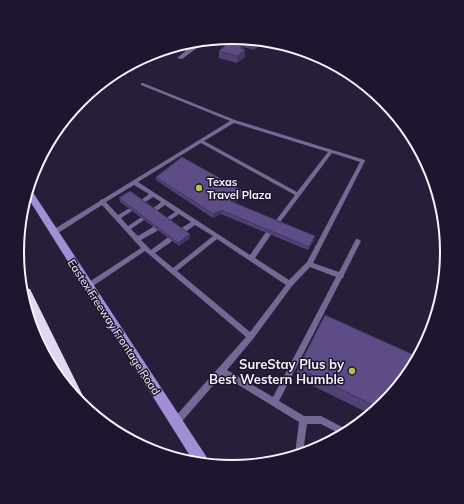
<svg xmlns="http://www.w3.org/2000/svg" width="464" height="504" font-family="Mulish,sans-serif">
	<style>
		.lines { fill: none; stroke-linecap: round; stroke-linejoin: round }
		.service { fill: #746895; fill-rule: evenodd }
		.minor { fill: #746895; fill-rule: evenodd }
		.secondary { fill: #a28ed6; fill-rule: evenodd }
		.motorway { fill: #ded9ef; fill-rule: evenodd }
		.wall { fill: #514174 }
		.shaded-wall { fill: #42355e }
		.building { fill: #5e4c87; stroke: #42355e }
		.poi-dot { fill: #b2c34c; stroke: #1d162e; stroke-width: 1.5 }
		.labels { text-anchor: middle; stroke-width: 3; stroke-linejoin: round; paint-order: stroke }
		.poi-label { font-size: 11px; font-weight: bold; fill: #f5f3fd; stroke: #1d162e; text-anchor: start }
		.street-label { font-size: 11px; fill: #f5f3fd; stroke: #1d162e }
		.near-poi-label { font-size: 13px; font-weight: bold; fill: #f5f3fd; stroke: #1d162e; text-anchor: end }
		.rim { fill: none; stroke: #f5f3fd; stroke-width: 2 }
	</style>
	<rect width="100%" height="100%" fill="#271f39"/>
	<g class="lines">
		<!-- service -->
		<path class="service" d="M 141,83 L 143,83 L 235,120 L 365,160 L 365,161 L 313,263 L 339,272 L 356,239 L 358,239 L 361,241 L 344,275 L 343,278 L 342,278 L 279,401 L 304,416 L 321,416 L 346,429 L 340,434 L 321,424 L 307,424 L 303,453 L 295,454 L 299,422 L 222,375 L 179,425 L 176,426 L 173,425 L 172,422 L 173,419 L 246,337 L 145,251 L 90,288 L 88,289 L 86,288 L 85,286 L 86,284 L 141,248 L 102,205 L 55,235 L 51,235 L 50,233 L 51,231 L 100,201 L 100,200 L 103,199 L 230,121 L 141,85 ZM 234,123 L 328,152 L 297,192 L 204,141 ZM 201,143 L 295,195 L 274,223 L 273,224 L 274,225 L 278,225 L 332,153 L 360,162 L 307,262 L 289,280 L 255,258 L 270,236 L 271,234 L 270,232 L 266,232 L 250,255 L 138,182 ZM 134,185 L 149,194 L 140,201 L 139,202 L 140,203 L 144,203 L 153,197 L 161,202 L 151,210 L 150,211 L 151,212 L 155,212 L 165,205 L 175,212 L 165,219 L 164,220 L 165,221 L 169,221 L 179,214 L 191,222 L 180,229 L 179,231 L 180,233 L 184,233 L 195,225 L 213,236 L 173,268 L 155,253 L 171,242 L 172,240 L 171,238 L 167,238 L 151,250 L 141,240 L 157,231 L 158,229 L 157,227 L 153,227 L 138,236 L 131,229 L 144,220 L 145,219 L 144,218 L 140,218 L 128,226 L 121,218 L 132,211 L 133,210 L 132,209 L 128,209 L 118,215 L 106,202 ZM 217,239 L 286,285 L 250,332 L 177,271 ZM 310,267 L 336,277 L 273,397 L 227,370 L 253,339 L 292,286 Z"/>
		<!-- minor -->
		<path class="minor" d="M 201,43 L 201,45 L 182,59 L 177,58 L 194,44 Z"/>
		<!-- secondary -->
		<path class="secondary" d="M 29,190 L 32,191 L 206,456 L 207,462 L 192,459 L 28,198 Z"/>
		<!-- motorway -->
		<path class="motorway" d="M 24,288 L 30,289 L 82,394 L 85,399 L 82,404 L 80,404 L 50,359 L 30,317 Z"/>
	</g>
	<!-- wall -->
	<g class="wall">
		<path d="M 235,38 L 266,44 L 262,47 L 258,46 L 254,50 L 243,47 L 243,49 L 245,50 L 245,57 L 237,63 L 219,58 L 219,51 L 235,44 Z"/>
		<path d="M 156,177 L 243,195 L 234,203 L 314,240 L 308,250 L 221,214 L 213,218 L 156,180 Z"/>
		<path d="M 119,198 L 190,238 L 179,246 L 120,202 Z"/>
		<path d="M 298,368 L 384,404 L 370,414 L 295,377 Z"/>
	</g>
	<!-- shaded-wall -->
	<g class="shaded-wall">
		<path d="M 254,42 L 258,42 L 258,46 L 254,50 Z"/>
		<path d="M 263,43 L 266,44 L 262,47 Z"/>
		<path d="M 243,46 L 243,52 L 245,50 L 245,57 L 237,63 L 237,56 L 240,48 Z"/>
		<path d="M 243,191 L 243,195 L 231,205 L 230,201 Z"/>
		<path d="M 221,210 L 221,214 L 213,218 L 213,214 Z"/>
		<path d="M 190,234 L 190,238 L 179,246 L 178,243 Z"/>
		<path d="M 315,236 L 314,240 L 308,250 L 309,247 Z"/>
	</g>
	<!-- building -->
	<g class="building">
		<path d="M 229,42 L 243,46 L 240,48 L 245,50 L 237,56 L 219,51 Z"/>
		<path d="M 182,157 L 243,191 L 230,201 L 315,236 L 309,247 L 221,210 L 213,214 L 156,177 Z"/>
		<path d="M 130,191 L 190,234 L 178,243 L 119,198 Z"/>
		<path d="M 325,315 L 416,356 L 384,404 L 379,408 L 298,368 Z"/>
	</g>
	<!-- markers -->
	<g class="poi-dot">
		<circle cx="199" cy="188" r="4"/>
		<circle cx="352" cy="371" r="4"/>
	</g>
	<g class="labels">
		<!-- poi labels -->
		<g class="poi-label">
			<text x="207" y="186">Texas<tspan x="207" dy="13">Travel Plaza</tspan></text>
		</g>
		<!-- street labels -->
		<g class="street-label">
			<text transform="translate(114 327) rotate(57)" y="4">Eastex Freeway Frontage Road</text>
		</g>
		<!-- near-poi labels -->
		<g class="near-poi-label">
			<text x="344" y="369">SureStay Plus by<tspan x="344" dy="15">Best Western Humble</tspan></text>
		</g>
	</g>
	<!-- crop -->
	<path d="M0 0H464V504H0ZM24 252a208 208 0 1 1 416 0a208 208 0 1 1-416 0Z" fill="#1d162e" fill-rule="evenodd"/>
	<path class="rim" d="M24 252a208 208 0 1 1 416 0a208 208 0 1 1-416 0Z"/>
</svg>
